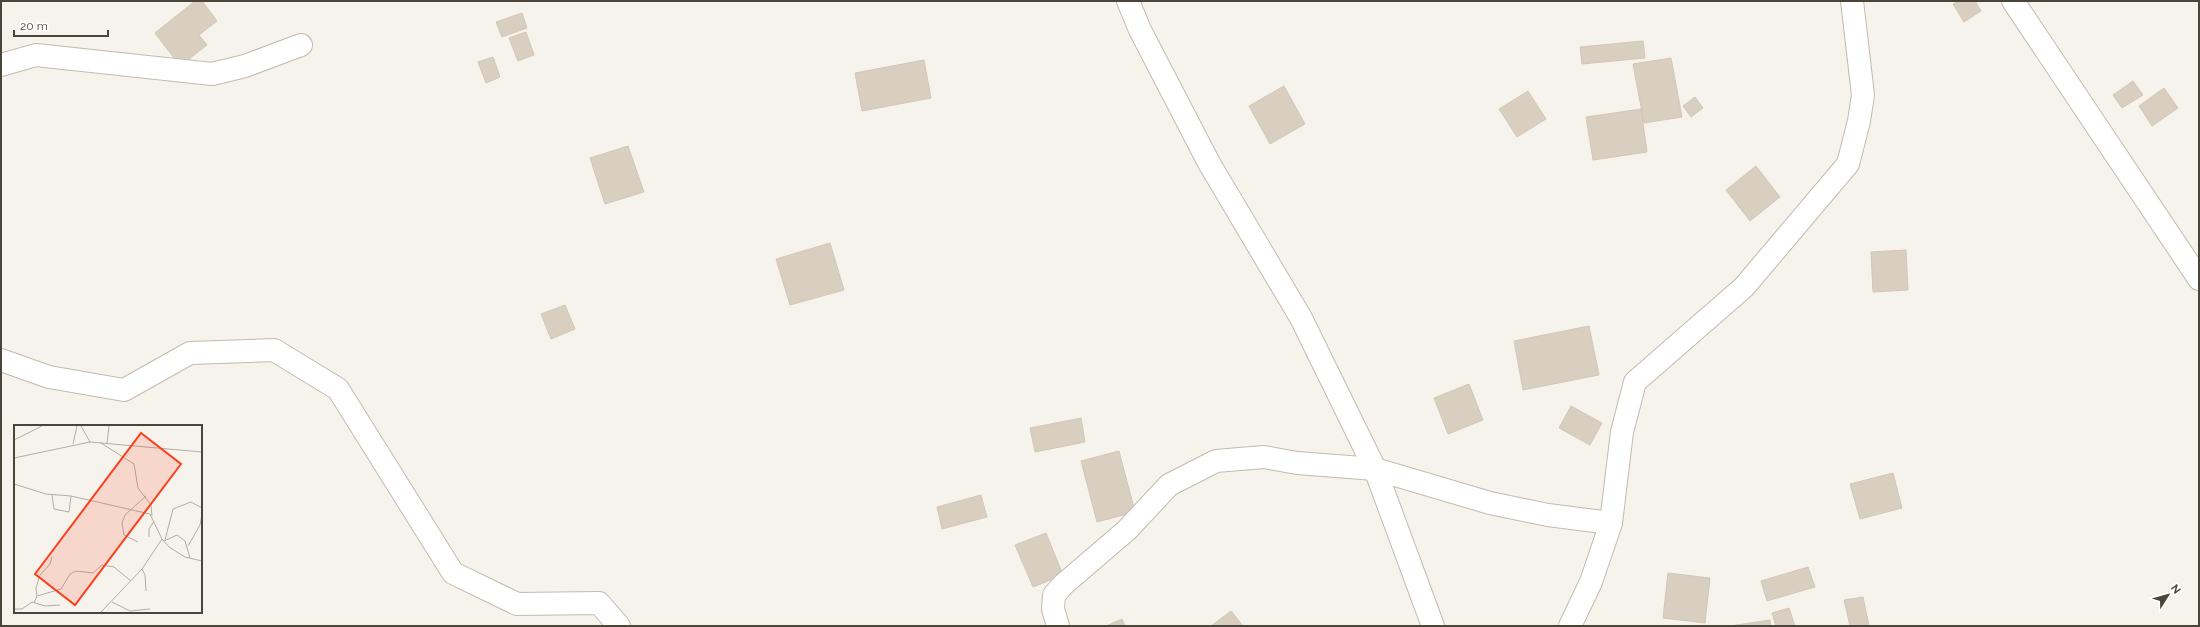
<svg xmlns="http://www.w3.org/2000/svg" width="2200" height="627" font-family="Raleway,sans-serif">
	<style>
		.building { fill: #d8cfc1; stroke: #d3c7b4 }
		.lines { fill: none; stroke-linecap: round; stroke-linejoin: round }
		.minor-casing { stroke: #c2bbae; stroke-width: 24 }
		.minor { stroke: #fff; stroke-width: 22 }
		.inset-road { fill: none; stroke: #b2ada4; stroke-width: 1 }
		.view { fill: #fc3f1d; fill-opacity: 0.15; stroke: #fc3f1d; stroke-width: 2 }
		.inset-edge { fill: none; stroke: #4b4439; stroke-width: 2 }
	</style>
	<rect width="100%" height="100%" fill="#f6f3ec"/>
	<!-- building -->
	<g class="building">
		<path d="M 195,1 L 202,1 L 217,21 L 199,35 L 207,45 L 180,66 L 155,33 Z"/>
		<path d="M 1959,1 L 1975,1 L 1981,11 L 1964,22 L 1953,4 Z"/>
		<path d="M 522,13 L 527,28 L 502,37 L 496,22 Z"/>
		<path d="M 526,32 L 534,55 L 518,61 L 509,38 Z"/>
		<path d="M 1643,41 L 1645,58 L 1582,64 L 1580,47 Z"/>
		<path d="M 493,57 L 500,77 L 486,83 L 478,62 Z"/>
		<path d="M 1671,58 L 1682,117 L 1644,123 L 1633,64 Z"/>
		<path d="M 924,60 L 931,98 L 862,111 L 855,73 Z"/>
		<path d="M 2133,81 L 2143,95 L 2122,108 L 2113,95 Z"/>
		<path d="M 1284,86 L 1305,124 L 1270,144 L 1249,106 Z"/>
		<path d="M 2164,88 L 2178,108 L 2152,126 L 2139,106 Z"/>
		<path d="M 1528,91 L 1546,119 L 1517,137 L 1499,109 Z"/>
		<path d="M 1695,97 L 1703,108 L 1691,117 L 1683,106 Z"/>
		<path d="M 1641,109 L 1647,152 L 1593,160 L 1586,117 Z"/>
		<path d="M 628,146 L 644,192 L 605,204 L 590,158 Z"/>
		<path d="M 1756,166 L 1780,197 L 1750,221 L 1726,190 Z"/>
		<path d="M 830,243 L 844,290 L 790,305 L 776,259 Z"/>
		<path d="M 1906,250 L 1908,290 L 1873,292 L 1871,252 Z"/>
		<path d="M 565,305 L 575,329 L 551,339 L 541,314 Z"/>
		<path d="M 1589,326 L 1599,375 L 1523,390 L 1514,341 Z"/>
		<path d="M 1469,384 L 1483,420 L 1448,434 L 1434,398 Z"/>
		<path d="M 1571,406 L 1602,423 L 1590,445 L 1559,428 Z"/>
		<path d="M 1081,418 L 1085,442 L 1035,452 L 1030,428 Z"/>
		<path d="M 1119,451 L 1135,512 L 1097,522 L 1081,461 Z"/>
		<path d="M 1893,473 L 1902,508 L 1860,519 L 1850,484 Z"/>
		<path d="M 981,495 L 987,517 L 942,529 L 937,507 Z"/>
		<path d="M 1046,533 L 1063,575 L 1033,587 L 1015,545 Z"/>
		<path d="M 1808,567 L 1815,587 L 1767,601 L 1761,581 Z"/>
		<path d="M 1668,573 L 1710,578 L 1705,623 L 1663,618 Z"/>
		<path d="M 1863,597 L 1869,626 L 1850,626 L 1844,600 Z"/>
		<path d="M 1789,608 L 1795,626 L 1776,626 L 1772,613 Z"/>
		<path d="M 1231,611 L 1243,626 L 1211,626 Z"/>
		<path d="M 1122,619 L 1125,626 L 1106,626 Z"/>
		<path d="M 1770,620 L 1771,626 L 1730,626 Z"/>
	</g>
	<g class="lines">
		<!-- minor casing -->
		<g class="minor-casing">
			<g id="minor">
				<path d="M 1128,1 L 1140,30 L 1209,163 L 1301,318 L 1375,469 L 1433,626"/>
				<path d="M 2013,1 L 2199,279"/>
				<path d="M 1,65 L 36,55 L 212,74 L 245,66 L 301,45"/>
				<path d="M 1,360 L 49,377 L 124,390 L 190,353 L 274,350 L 338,389 L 453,573 L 517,604 L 599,603 L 619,626"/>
				<path d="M 1058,626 L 1053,609 L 1054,595 L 1064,584 L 1127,530 L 1169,485 L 1216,461 L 1264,457 L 1297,463 L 1375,469 L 1490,503 L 1548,515 L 1611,523"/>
				<path d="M 1570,626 L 1591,582 L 1611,523 L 1622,432 L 1635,382 L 1744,287 L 1848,164 L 1859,121 L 1863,95 L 1852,1"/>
			</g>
		</g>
		<!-- minor -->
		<use href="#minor" class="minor"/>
	</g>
	<!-- overview -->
	<g transform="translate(14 425)">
		<rect width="188" height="188" fill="#f6f3ec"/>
		<path class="inset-road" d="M 67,1 L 76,17M 0,15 L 28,1M 87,18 L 120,39 L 124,63 L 137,80 L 138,91M 93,18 L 95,1M 59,19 L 63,1M 0,33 L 76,17 L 188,27M 0,59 L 32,69 L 57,71 L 136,89 L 148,114 L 155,122 L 171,132 L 188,136M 38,70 L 40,84 L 55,87 L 57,71M 135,112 L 135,104 L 140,96M 151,115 L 159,84 L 177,77 L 188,83M 150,116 L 163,110 L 171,116 L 176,133M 124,117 L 110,110 L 108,98 L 111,90 L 132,71M 174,121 L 186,100 L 188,89M 128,144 L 131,150 L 132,166M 23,171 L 22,163 L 26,150 L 36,139 L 38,132M 98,177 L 116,186 L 136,184M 20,178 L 23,171 L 47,164 L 56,149 L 62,146 L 79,148 L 88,140 L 100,142 L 117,156M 0,184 L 8,184 L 18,177 L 31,181 L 46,180M 87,187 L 128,144 L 148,114"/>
		<path class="view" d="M 127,8 L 167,39 L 61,180 L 21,149 Z"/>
		<rect width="188" height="188" class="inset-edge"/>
	</g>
	<!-- border -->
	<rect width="2200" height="627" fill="none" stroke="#4b4439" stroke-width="4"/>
	<!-- north arrow -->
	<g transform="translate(2168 595) rotate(53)" stroke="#ffffff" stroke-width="3" paint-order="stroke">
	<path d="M0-3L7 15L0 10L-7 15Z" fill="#4b4439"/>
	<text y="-6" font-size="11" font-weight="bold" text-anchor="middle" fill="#4b4439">N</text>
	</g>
	<!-- scale -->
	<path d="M14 30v6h94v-6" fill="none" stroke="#4b4439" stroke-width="2"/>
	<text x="20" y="30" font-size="12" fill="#4b4439" stroke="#ffffff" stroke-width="3" paint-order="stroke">20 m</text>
</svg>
